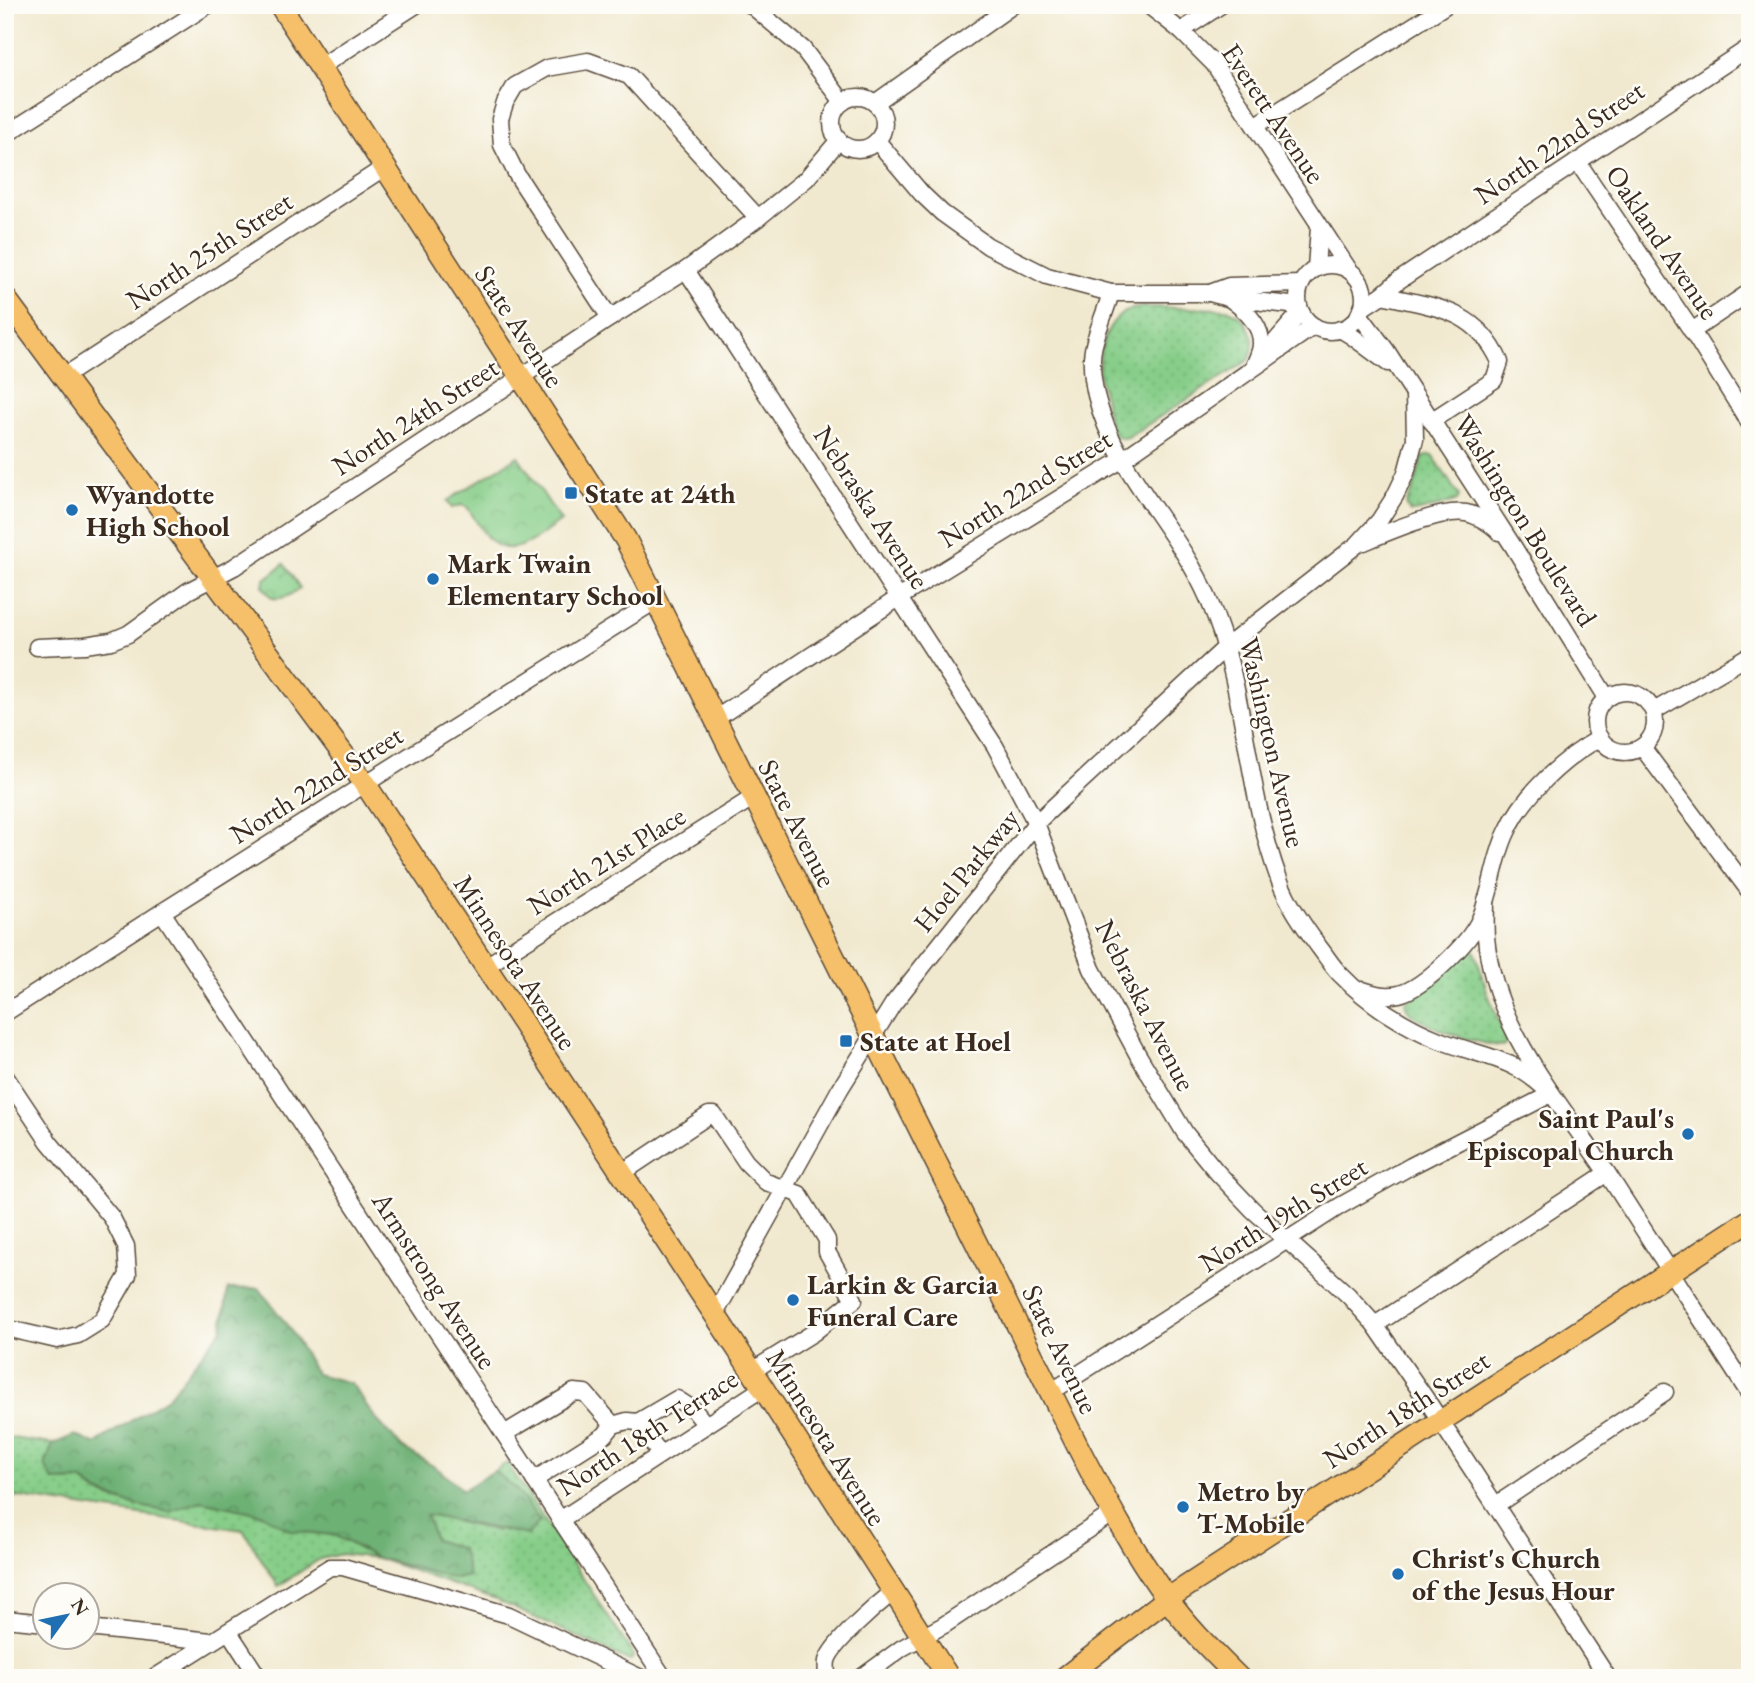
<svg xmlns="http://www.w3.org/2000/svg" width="1755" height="1683" font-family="'EB Garamond',serif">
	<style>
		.grass { fill: url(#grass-dots); stroke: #617c54; stroke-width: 2 }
		.forest { fill: url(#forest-crowns); stroke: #546e4a; stroke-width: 2 }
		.park { fill: url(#park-crowns); stroke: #617c54; stroke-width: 2 }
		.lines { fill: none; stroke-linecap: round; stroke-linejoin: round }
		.minor-casing { stroke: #564739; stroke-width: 19 }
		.major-casing { stroke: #564739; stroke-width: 24 }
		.minor { stroke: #fff; stroke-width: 16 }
		.major { stroke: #f6c06b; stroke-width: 21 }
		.poi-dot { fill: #1f6fb2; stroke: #fdfcf7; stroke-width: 2.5 }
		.labels { text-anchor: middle; stroke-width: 5; stroke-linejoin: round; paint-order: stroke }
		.street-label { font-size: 28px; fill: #3b2a1e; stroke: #fdfcf7 }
		.poi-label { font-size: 28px; font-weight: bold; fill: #3b2a1e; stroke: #fdfcf7; text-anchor: start }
	</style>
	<defs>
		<pattern id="grass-dots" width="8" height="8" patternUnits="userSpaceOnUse" patternTransform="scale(1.75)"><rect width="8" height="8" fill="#87ce89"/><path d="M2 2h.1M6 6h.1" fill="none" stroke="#75b176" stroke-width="1.8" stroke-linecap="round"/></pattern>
		<pattern id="forest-crowns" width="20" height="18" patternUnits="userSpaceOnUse" patternTransform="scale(1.75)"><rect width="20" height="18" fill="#6db175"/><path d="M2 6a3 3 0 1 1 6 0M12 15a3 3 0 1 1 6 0" fill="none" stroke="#5b905f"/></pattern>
		<pattern id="park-crowns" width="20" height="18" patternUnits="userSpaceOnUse" patternTransform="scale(1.75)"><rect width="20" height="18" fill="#87ce89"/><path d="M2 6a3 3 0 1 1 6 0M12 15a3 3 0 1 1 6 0" fill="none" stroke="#75b176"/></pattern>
	</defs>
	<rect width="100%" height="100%" fill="#fdfcf7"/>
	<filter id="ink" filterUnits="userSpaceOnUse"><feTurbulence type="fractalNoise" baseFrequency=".0143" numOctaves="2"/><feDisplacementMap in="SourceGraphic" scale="14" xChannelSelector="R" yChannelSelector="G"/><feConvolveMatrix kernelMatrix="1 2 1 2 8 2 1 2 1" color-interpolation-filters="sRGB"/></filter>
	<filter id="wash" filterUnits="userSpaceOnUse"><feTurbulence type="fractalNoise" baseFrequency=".00686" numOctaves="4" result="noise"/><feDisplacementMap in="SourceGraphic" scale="28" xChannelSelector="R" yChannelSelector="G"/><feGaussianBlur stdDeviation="1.57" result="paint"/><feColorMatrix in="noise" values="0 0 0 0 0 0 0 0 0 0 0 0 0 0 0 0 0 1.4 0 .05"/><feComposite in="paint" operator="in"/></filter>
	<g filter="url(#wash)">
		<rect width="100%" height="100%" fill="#f1e9cf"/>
		<!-- grass -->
		<g class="grass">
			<path d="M 1144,307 L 1227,309 C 1247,316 1260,340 1249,360 L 1128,437 C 1124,438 1121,439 1118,437 C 1110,432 1108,416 1106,407 C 1104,395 1099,382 1099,370 C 1100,339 1111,309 1144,307 Z"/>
			<path d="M 1429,455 L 1433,456 L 1459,496 L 1457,500 C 1450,503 1416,513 1410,512 L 1406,504 L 1414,488 L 1423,457 Z"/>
			<path d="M 1471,950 L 1475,951 L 1487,992 L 1507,1041 L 1504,1046 C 1483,1046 1406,1024 1405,1002 L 1439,980 L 1465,952 Z"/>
			<path d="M 5,1437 L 53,1444 L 45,1465 L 53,1481 L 81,1480 L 98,1493 L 130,1504 L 170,1512 L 201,1501 L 262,1514 L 291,1531 L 334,1535 L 377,1558 L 456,1579 L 435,1540 L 425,1514 L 496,1531 L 516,1489 L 494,1471 L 507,1463 L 634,1656 L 630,1661 L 496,1600 L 377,1558 L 341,1554 L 320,1559 L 278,1586 L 243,1530 L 5,1495 Z"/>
		</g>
		<!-- forest -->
		<path class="forest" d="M 259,1288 L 290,1329 L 316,1374 L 351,1383 L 376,1419 L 402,1447 L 438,1469 L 463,1490 L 494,1471 L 516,1489 L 540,1521 L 527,1535 L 426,1515 L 435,1540 L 462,1549 L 469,1576 L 456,1579 L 377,1558 L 334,1535 L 291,1531 L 262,1514 L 201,1501 L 170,1512 L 130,1504 L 98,1492 L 81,1480 L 53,1481 L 45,1465 L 53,1444 L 75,1435 L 94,1444 L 167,1398 L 222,1329 L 228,1289 Z"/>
		<!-- park -->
		<g class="park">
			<path d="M 518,456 L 561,521 C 542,534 513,562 490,540 C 481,531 475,518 467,507 L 461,505 L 452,508 L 447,501 Z"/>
			<path d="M 284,564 L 300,588 C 291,595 283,600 272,598 L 263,587 L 264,580 Z"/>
		</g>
	</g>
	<g filter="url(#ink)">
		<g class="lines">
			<!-- minor casing -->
			<g class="minor-casing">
				<g id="minor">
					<path d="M 751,5 L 803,49 L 843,102"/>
					<path d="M 1148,5 L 1181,31 L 1214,64 L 1349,270"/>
					<path d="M 1181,31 L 1221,5"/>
					<path d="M 320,67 L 416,5"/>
					<circle cx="858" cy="123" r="26"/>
					<path d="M 875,103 L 1013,5"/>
					<path d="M 1255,126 L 1446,5"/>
					<path d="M 5,135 L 208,5"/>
					<path d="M 877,141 L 922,194 L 942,213 L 988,246 L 1047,276 L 1111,293 L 1210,293 L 1228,298 L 1299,306"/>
					<path d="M 1577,161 L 1692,331 L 1750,424"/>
					<circle cx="1331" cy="298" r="33"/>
					<path d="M 1316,268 L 1319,227"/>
					<path d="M 686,270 L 995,746 L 1036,823 L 1092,969 L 1138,1055 L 1185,1133 L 1216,1171 L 1253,1210 L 1348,1295 L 1375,1325 L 1428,1402 L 1608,1678"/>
					<path d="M 1210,293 L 1229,286 L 1301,284"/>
					<path d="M 1382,295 C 1433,307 1476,308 1500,362 L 1494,380 L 1431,421"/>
					<path d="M 1229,298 C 1243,308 1262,325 1261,344 C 1261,351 1257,359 1254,366"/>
					<path d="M 1362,308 L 1382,295 L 1398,281 L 1750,47"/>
					<path d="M 1359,314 L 1386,350 L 1513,546 L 1607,698"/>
					<path d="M 610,318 L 517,175 L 502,145 L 500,119 L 505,103 L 515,86 L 547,68 L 588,61 L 629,76 L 758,218"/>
					<path d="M 1340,329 L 1353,337 L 1388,363"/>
					<path d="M 1692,331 L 1750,292"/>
					<path d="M 1267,351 L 1301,312"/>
					<path d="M 63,377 L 385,167"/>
					<path d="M 1364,542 C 1388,532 1441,509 1466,513 C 1477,515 1492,524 1499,532"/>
					<path d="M 37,647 L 85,645 L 111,641 L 128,634 L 188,591 L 234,567 L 610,318 L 686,270 L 758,218 L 806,179 L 839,140"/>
					<circle cx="1625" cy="722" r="30"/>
					<path d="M 1654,711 L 1750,655"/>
					<path d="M 715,719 L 900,597 L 1123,459 L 1314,326"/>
					<path d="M 1642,747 L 1750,892"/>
					<path d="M 1486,900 C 1486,912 1485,925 1486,937 C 1494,1030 1560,1101 1609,1176 C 1656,1249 1703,1322 1750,1395"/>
					<path d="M 162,912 L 664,1678"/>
					<path d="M 486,966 L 754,797"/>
					<path d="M 1363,990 C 1375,994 1386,997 1399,994 C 1424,988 1470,942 1480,919 C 1492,891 1494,859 1507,832 C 1523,795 1565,757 1600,738"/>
					<path d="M 5,1013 L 162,912 L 655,601"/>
					<path d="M 5,1076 L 49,1142 L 112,1218 L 126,1246 L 128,1275 L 102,1320 L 78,1335 L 57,1340 L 5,1328"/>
					<path d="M 622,1173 L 709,1115 L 714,1115 L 746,1162 L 766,1182 L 799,1194 L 827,1240 L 827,1252 L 854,1300 L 813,1333 L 752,1371"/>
					<path d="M 715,1314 L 840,1089 L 893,1004 L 1036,823 L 1226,647 L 1358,544 L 1379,521 L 1395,496 L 1406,473 L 1415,439 L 1414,394"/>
					<path d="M 1375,1325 L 1607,1173"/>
					<path d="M 1051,1392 L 1340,1206 L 1411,1166 L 1551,1094 C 1513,1056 1485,1058 1439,1040 C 1404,1026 1368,1003 1342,976 C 1333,968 1327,957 1319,947 C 1304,926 1288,904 1279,879 C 1245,788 1247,687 1208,598 C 1177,527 1114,471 1096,395 C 1085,347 1098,336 1111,293"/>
					<path d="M 638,1422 L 677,1399 L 694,1410 L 706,1425"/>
					<path d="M 613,1425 L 627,1421 L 638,1422 L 660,1454"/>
					<path d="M 504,1434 L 574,1392 L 585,1393 L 613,1425 L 605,1435 L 534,1480"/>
					<path d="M 1496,1505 L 1665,1392"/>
					<path d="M 560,1520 L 763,1388"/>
					<path d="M 5,1619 L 46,1623"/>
					<path d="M 88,1628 L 211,1641"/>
					<path d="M 229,1632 L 259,1678"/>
					<path d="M 154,1678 L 330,1567 L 343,1567 L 509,1615 L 641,1678"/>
					<path d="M 827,1678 C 827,1673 826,1666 827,1661 C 831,1644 878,1604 893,1592"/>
					<path d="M 861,1678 L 902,1648 L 944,1625 L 1113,1513"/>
				</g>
			</g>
			<!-- major casing -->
			<g class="major-casing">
				<g id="major">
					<path d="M 280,5 L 626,540 L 1078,1447 C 1105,1499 1132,1549 1166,1597 C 1187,1627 1213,1652 1239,1678"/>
					<path d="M 5,298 L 366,785 L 752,1371 L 949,1678"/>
					<path d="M 1064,1678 L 1167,1599 L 1750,1220"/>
				</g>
			</g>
			<!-- minor -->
			<use href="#minor" class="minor"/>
			<!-- major -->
			<use href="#major" class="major"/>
		</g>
	</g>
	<!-- markers -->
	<g class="poi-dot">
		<rect x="564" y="486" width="14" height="14" rx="3.5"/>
		<circle cx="72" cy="510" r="7"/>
		<circle cx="433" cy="579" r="7"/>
		<rect x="839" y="1034" width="14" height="14" rx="3.5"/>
		<circle cx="1688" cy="1134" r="7"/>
		<circle cx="793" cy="1300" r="7"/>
		<circle cx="1183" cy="1507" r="7"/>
		<circle cx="1398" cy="1574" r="7"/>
	</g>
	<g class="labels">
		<!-- street labels -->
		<g class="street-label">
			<text transform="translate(1274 113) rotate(56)" y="10">Everett Avenue</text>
			<text transform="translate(1559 142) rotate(-34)" y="10">North 22nd Street</text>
			<text transform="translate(1663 242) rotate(56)" y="10">Oakland Avenue</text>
			<text transform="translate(209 250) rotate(-33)" y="10">North 25th Street</text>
			<text transform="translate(520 326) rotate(57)" y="10">State Avenue</text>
			<text transform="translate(415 416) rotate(-33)" y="10">North 24th Street</text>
			<text transform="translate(1025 488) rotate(-32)" y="10">North 22nd Street</text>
			<text transform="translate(872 507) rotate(57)" y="10">Nebraska Avenue</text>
			<text transform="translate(1526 520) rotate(58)" y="10">Washington Boulevard</text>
			<text transform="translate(1273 742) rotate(77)" y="10">Washington Avenue</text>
			<text transform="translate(316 784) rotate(-32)" y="10">North 22nd Street</text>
			<text transform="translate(798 823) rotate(63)" y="10">State Avenue</text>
			<text transform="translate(606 860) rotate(-32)" y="10">North 21st Place</text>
			<text transform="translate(966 870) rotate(-51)" y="10">Hoel Parkway</text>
			<text transform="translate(516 962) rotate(57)" y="10">Minnesota Avenue</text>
			<text transform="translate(1146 1005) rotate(63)" y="10">Nebraska Avenue</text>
			<text transform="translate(1283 1214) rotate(-32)" y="10">North 19th Street</text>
			<text transform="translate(435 1280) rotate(57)" y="10">Armstrong Avenue</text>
			<text transform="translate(1061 1349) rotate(64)" y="10">State Avenue</text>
			<text transform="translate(1406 1409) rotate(-33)" y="10">North 18th Street</text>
			<text transform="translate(647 1432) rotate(-33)" y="10">North 18th Terrace</text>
			<text transform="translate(827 1437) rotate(58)" y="10">Minnesota Avenue</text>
		</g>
		<!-- poi labels -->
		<g class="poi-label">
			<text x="585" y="503">State at 24th</text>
			<text x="86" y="504">Wyandotte<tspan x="86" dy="32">High School</tspan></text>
			<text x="447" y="573">Mark Twain<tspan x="447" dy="32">Elementary School</tspan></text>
			<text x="860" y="1051">State at Hoel</text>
			<text x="1674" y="1128" text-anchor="end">Saint Paul's<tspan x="1674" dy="32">Episcopal Church</tspan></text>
			<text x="807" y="1294">Larkin &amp; Garcia<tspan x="807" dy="32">Funeral Care</tspan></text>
			<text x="1197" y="1501">Metro by<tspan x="1197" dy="32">T-Mobile</tspan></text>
			<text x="1412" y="1568">Christ's Church<tspan x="1412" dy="32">of the Jesus Hour</tspan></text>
		</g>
	</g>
	<!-- margin -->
	<rect width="1755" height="1683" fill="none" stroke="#fdfcf7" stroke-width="28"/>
	<!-- north arrow -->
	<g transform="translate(66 1616) rotate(57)"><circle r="33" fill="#fdfcf7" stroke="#afa8a0" stroke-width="2"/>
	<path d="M0-5L12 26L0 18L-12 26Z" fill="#1f6fb2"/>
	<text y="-10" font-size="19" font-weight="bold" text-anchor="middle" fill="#3b2a1e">N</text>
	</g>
</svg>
